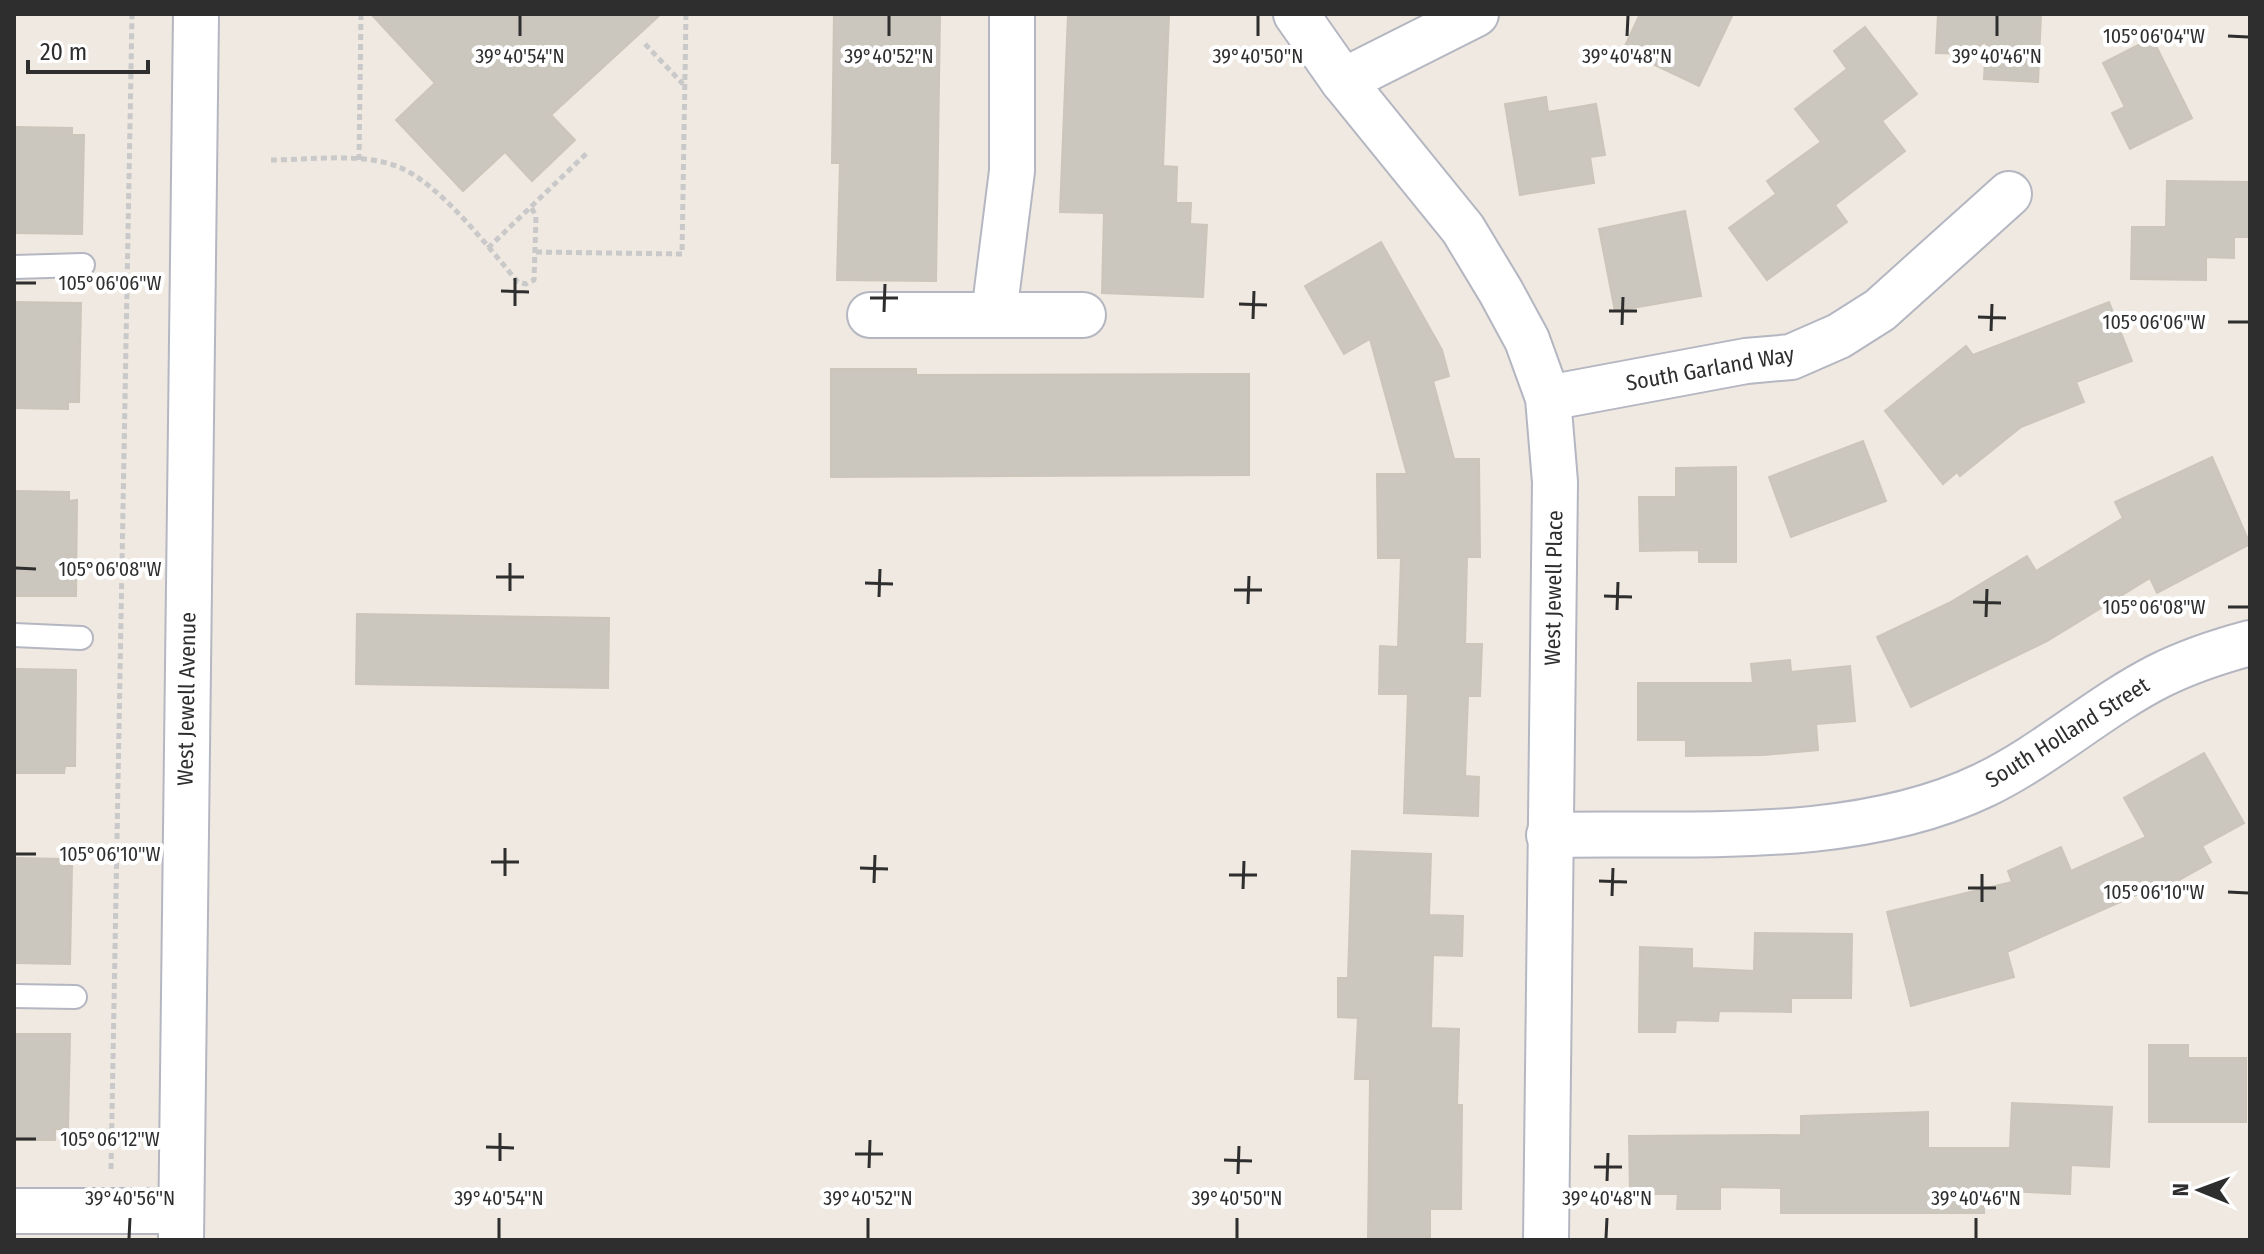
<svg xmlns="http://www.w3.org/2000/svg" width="2264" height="1254" font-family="'Fira Sans Condensed',sans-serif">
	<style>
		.building { fill: #cbc7bf; stroke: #cbc5ba; stroke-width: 2 }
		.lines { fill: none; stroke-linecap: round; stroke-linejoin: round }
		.service-casing { stroke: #b4b7c1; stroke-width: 26 }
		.minor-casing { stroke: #b4b7c1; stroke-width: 48 }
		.secondary-casing { stroke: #b4b7c1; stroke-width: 48 }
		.path { stroke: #c9c9c9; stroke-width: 5; stroke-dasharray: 6 4; stroke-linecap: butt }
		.service { stroke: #fff; stroke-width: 22 }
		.minor { stroke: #fff; stroke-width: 44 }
		.secondary { stroke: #fff; stroke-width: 44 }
		.ticks { fill: none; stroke: #2e2e2e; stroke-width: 3 }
		.labels { text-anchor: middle; stroke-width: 8; stroke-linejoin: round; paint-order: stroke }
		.street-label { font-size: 22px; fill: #2e2e2e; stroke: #fff }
		.ticks-label { font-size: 20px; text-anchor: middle; fill: #2e2e2e; stroke: #fff; stroke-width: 8; stroke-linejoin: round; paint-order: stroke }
	</style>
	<rect width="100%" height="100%" fill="#efe9e1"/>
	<!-- building -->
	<g class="building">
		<path d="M 371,14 L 661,14 L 551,115 L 575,140 L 532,181 L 505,152 L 463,191 L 396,120 L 435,83 Z"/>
		<path d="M 834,14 L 940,14 L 936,281 L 837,280 L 840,163 L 832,163 Z"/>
		<path d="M 1068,14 L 1169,14 L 1163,166 L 1177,167 L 1176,203 L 1191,203 L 1190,224 L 1207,225 L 1203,297 L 1102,293 L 1104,213 L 1060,212 Z"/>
		<path d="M 1640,14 L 1733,14 L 1699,86 L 1623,50 Z"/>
		<path d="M 1938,14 L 2041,14 L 2038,82 L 1984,79 L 1986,41 L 1969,54 L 1936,53 Z"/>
		<path d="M 1865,27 L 1917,94 L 1882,121 L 1905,151 L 1835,205 L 1847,222 L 1767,280 L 1729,228 L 1776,194 L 1767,181 L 1821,142 L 1795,109 L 1847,69 L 1834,51 Z"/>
		<path d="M 2152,38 L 2192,118 L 2130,149 L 2112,113 L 2125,107 L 2103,63 Z"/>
		<path d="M 1546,97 L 1548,112 L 1596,104 L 1605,155 L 1590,157 L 1594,183 L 1520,195 L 1505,104 Z"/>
		<path d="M 15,127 L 72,128 L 72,135 L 84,135 L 82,234 L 14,233 Z"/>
		<path d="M 2167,181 L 2250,182 L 2250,237 L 2234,237 L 2234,258 L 2206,257 L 2206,280 L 2131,279 L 2132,227 L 2166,227 Z"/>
		<path d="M 1685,211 L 1701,296 L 1615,311 L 1599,229 Z"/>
		<path d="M 1381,242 L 1442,350 L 1449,376 L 1433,381 L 1454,459 L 1479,459 L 1480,557 L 1467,557 L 1465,644 L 1482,644 L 1480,696 L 1468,696 L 1465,776 L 1479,777 L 1478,816 L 1404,813 L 1408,694 L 1379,694 L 1380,646 L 1398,647 L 1401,558 L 1378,558 L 1377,474 L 1407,474 L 1370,339 L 1344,354 L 1305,286 Z"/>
		<path d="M 14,302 L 81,303 L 79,402 L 68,402 L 68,409 L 14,408 Z"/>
		<path d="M 2109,302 L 2132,361 L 2076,382 L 2084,402 L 2021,427 L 1960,476 L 1957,472 L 1943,484 L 1885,411 L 1966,346 L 1973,355 Z"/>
		<path d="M 831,369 L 916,369 L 916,375 L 1249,374 L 1249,475 L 831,477 Z"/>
		<path d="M 1863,441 L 1886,501 L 1791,537 L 1769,477 Z"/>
		<path d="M 2212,457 L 2250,544 L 2157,593 L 2150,578 L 2047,641 L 1911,707 L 1877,637 L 1949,603 L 2027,556 L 2036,571 L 2123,518 L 2115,502 Z"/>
		<path d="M 1736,467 L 1736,562 L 1699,562 L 1699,550 L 1640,551 L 1639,497 L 1676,497 L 1676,468 Z"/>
		<path d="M 14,491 L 69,492 L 69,501 L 77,500 L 76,596 L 14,596 Z"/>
		<path d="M 357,614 L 609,618 L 608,688 L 356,684 Z"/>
		<path d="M 1790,660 L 1791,672 L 1850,666 L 1855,721 L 1816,724 L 1818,750 L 1763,755 L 1686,756 L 1686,740 L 1638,740 L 1638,683 L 1753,683 L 1751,664 Z"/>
		<path d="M 14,669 L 76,670 L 75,766 L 65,766 L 64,773 L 14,773 Z"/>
		<path d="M 2204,753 L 2244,823 L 2202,846 L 2211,862 L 2172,884 L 2170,880 L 2007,952 L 2014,977 L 1911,1006 L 1887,912 L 2012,882 L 2008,871 L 2061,847 L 2071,871 L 2146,837 L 2124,798 Z"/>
		<path d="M 1352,851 L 1431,854 L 1429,915 L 1463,916 L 1462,956 L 1433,955 L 1431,1028 L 1459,1029 L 1457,1105 L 1462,1105 L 1461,1209 L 1430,1209 L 1430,1240 L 1368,1240 L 1370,1079 L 1355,1079 L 1358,1018 L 1338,1017 L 1338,978 L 1348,978 Z"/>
		<path d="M 14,858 L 64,859 L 64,866 L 72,866 L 70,964 L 14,963 Z"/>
		<path d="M 1755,933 L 1852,934 L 1851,998 L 1791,998 L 1791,1012 L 1719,1011 L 1718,1021 L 1676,1020 L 1675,1032 L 1639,1032 L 1640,947 L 1692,949 L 1692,968 L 1754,971 Z"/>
		<path d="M 14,1034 L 70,1034 L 68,1129 L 55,1129 L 55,1140 L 14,1140 Z"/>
		<path d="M 2149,1045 L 2188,1045 L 2188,1058 L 2246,1058 L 2246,1122 L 2149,1122 Z"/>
		<path d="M 2012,1103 L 2112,1107 L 2109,1167 L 2071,1165 L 2070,1194 L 1984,1190 L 1984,1213 L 1781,1213 L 1781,1188 L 1720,1187 L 1720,1209 L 1677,1209 L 1678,1194 L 1630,1194 L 1629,1136 L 1801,1135 L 1801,1116 L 1928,1112 L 1928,1148 L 2010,1148 Z"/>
	</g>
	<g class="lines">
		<!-- service casing -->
		<g class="service-casing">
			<g id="service">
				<path d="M 14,267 L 83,265"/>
				<path d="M 14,635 L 81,638"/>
				<path d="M 14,996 L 75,997"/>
			</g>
		</g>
		<!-- minor casing -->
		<g class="minor-casing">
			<g id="minor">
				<path d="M 1296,14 L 1343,81 L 1463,229 L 1501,292 L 1527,340 L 1548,398 L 1555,482 L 1546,1240"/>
				<path d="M 1343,81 L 1476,14"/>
				<path d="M 994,314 L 1012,171 L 1012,14"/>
				<path d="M 870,315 L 1083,315"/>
				<path d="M 1548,398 L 1746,361 L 1791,357 L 1839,336 L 1880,310 L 2009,194"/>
				<path d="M 1549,835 C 1690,832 1855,847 1984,785 C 2046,755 2098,707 2159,676 C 2187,662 2220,651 2250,643"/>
				<path d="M 14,1211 L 180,1211"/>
			</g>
		</g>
		<!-- secondary casing -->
		<g class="secondary-casing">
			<path id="secondary" d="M 181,1240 L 196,14"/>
		</g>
		<!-- path -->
		<g class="path">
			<path d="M 645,44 L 683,84"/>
			<path d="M 271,160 C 310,160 362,152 399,167 C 441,185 488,247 518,282 L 526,284 L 534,280 L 536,216 L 531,207"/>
			<path d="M 359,160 L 361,14"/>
			<path d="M 488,248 L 588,152"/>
			<path d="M 536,252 L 682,254 L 686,14"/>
			<path d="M 111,1169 L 132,14"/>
		</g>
		<!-- service -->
		<use href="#service" class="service"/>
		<!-- minor -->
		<use href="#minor" class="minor"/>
		<!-- secondary -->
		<use href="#secondary" class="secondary"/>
	</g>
	<!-- ticks -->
	<path class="ticks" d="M 520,36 L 520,16M 889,36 L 889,16M 1258,36 L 1258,16M 1627,36 L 1628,16M 1997,36 L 1997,16M 2228,36 L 2248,37M 16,283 L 36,283M 501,291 L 529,292M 870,298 L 898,298M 1239,304 L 1267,305M 515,306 L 515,278M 1609,311 L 1637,311M 884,312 L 885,284M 1978,317 L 2006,318M 1253,319 L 1254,291M 2228,322 L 2248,322M 1622,325 L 1623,297M 1991,331 L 1992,304M 16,568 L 36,569M 496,577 L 524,577M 865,583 L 893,584M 1234,590 L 1262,590M 510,591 L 510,563M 1604,596 L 1632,597M 879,597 L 880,569M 1973,602 L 2001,603M 1248,604 L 1249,576M 2228,607 L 2248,607M 1617,610 L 1618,582M 1986,617 L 1987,589M 16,854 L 36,854M 491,862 L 519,862M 860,868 L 888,869M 1229,875 L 1257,875M 505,876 L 505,848M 1599,881 L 1627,882M 874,883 L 875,855M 1968,888 L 1996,888M 1243,889 L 1244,861M 2228,892 L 2248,893M 1612,896 L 1613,868M 1982,902 L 1982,874M 16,1139 L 36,1139M 486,1147 L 514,1148M 855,1154 L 883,1154M 1224,1160 L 1252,1161M 500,1161 L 500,1133M 1594,1167 L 1622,1167M 869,1168 L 870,1140M 1238,1174 L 1239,1146M 1607,1181 L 1608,1153M 129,1238 L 130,1218M 499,1238 L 499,1218M 868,1238 L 868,1218M 1237,1238 L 1237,1218M 1606,1238 L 1607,1218M 1976,1238 L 1976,1218"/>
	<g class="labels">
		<!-- street labels -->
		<g class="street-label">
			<text transform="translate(1710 368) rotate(-10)" y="8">South Garland Way</text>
			<text transform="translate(1553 588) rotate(-89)" y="8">West Jewell Place</text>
			<text transform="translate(186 699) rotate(-89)" y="8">West Jewell Avenue</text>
			<text transform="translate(2067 732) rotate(-32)" y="8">South Holland Street</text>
		</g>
	</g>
	<g class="ticks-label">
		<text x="2154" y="43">105°06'04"W</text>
		<text x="520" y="63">39°40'54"N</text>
		<text x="889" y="63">39°40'52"N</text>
		<text x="1258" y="63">39°40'50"N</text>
		<text x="1627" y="63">39°40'48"N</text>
		<text x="1997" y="63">39°40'46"N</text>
		<text x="110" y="290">105°06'06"W</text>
		<text x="2154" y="329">105°06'06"W</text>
		<text x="110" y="576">105°06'08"W</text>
		<text x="2154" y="614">105°06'08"W</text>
		<text x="110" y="861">105°06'10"W</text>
		<text x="2154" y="899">105°06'10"W</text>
		<text x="110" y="1146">105°06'12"W</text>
		<text x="130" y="1205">39°40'56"N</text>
		<text x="499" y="1205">39°40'54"N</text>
		<text x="868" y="1205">39°40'52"N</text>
		<text x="1237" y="1205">39°40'50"N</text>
		<text x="1607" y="1205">39°40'48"N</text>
		<text x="1976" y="1205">39°40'46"N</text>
	</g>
	<!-- border -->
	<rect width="2264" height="1254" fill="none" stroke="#2e2e2e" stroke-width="32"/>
	<!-- north arrow -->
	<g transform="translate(2200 1190) rotate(271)" stroke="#ffffff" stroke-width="6" paint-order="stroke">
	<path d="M0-6L14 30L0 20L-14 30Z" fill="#2e2e2e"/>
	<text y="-12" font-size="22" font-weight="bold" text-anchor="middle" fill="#2e2e2e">N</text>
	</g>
	<!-- scale -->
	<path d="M28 60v12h120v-12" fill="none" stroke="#2e2e2e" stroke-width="4"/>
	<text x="40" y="60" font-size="24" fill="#2e2e2e" stroke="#ffffff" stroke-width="6" paint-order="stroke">20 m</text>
</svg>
